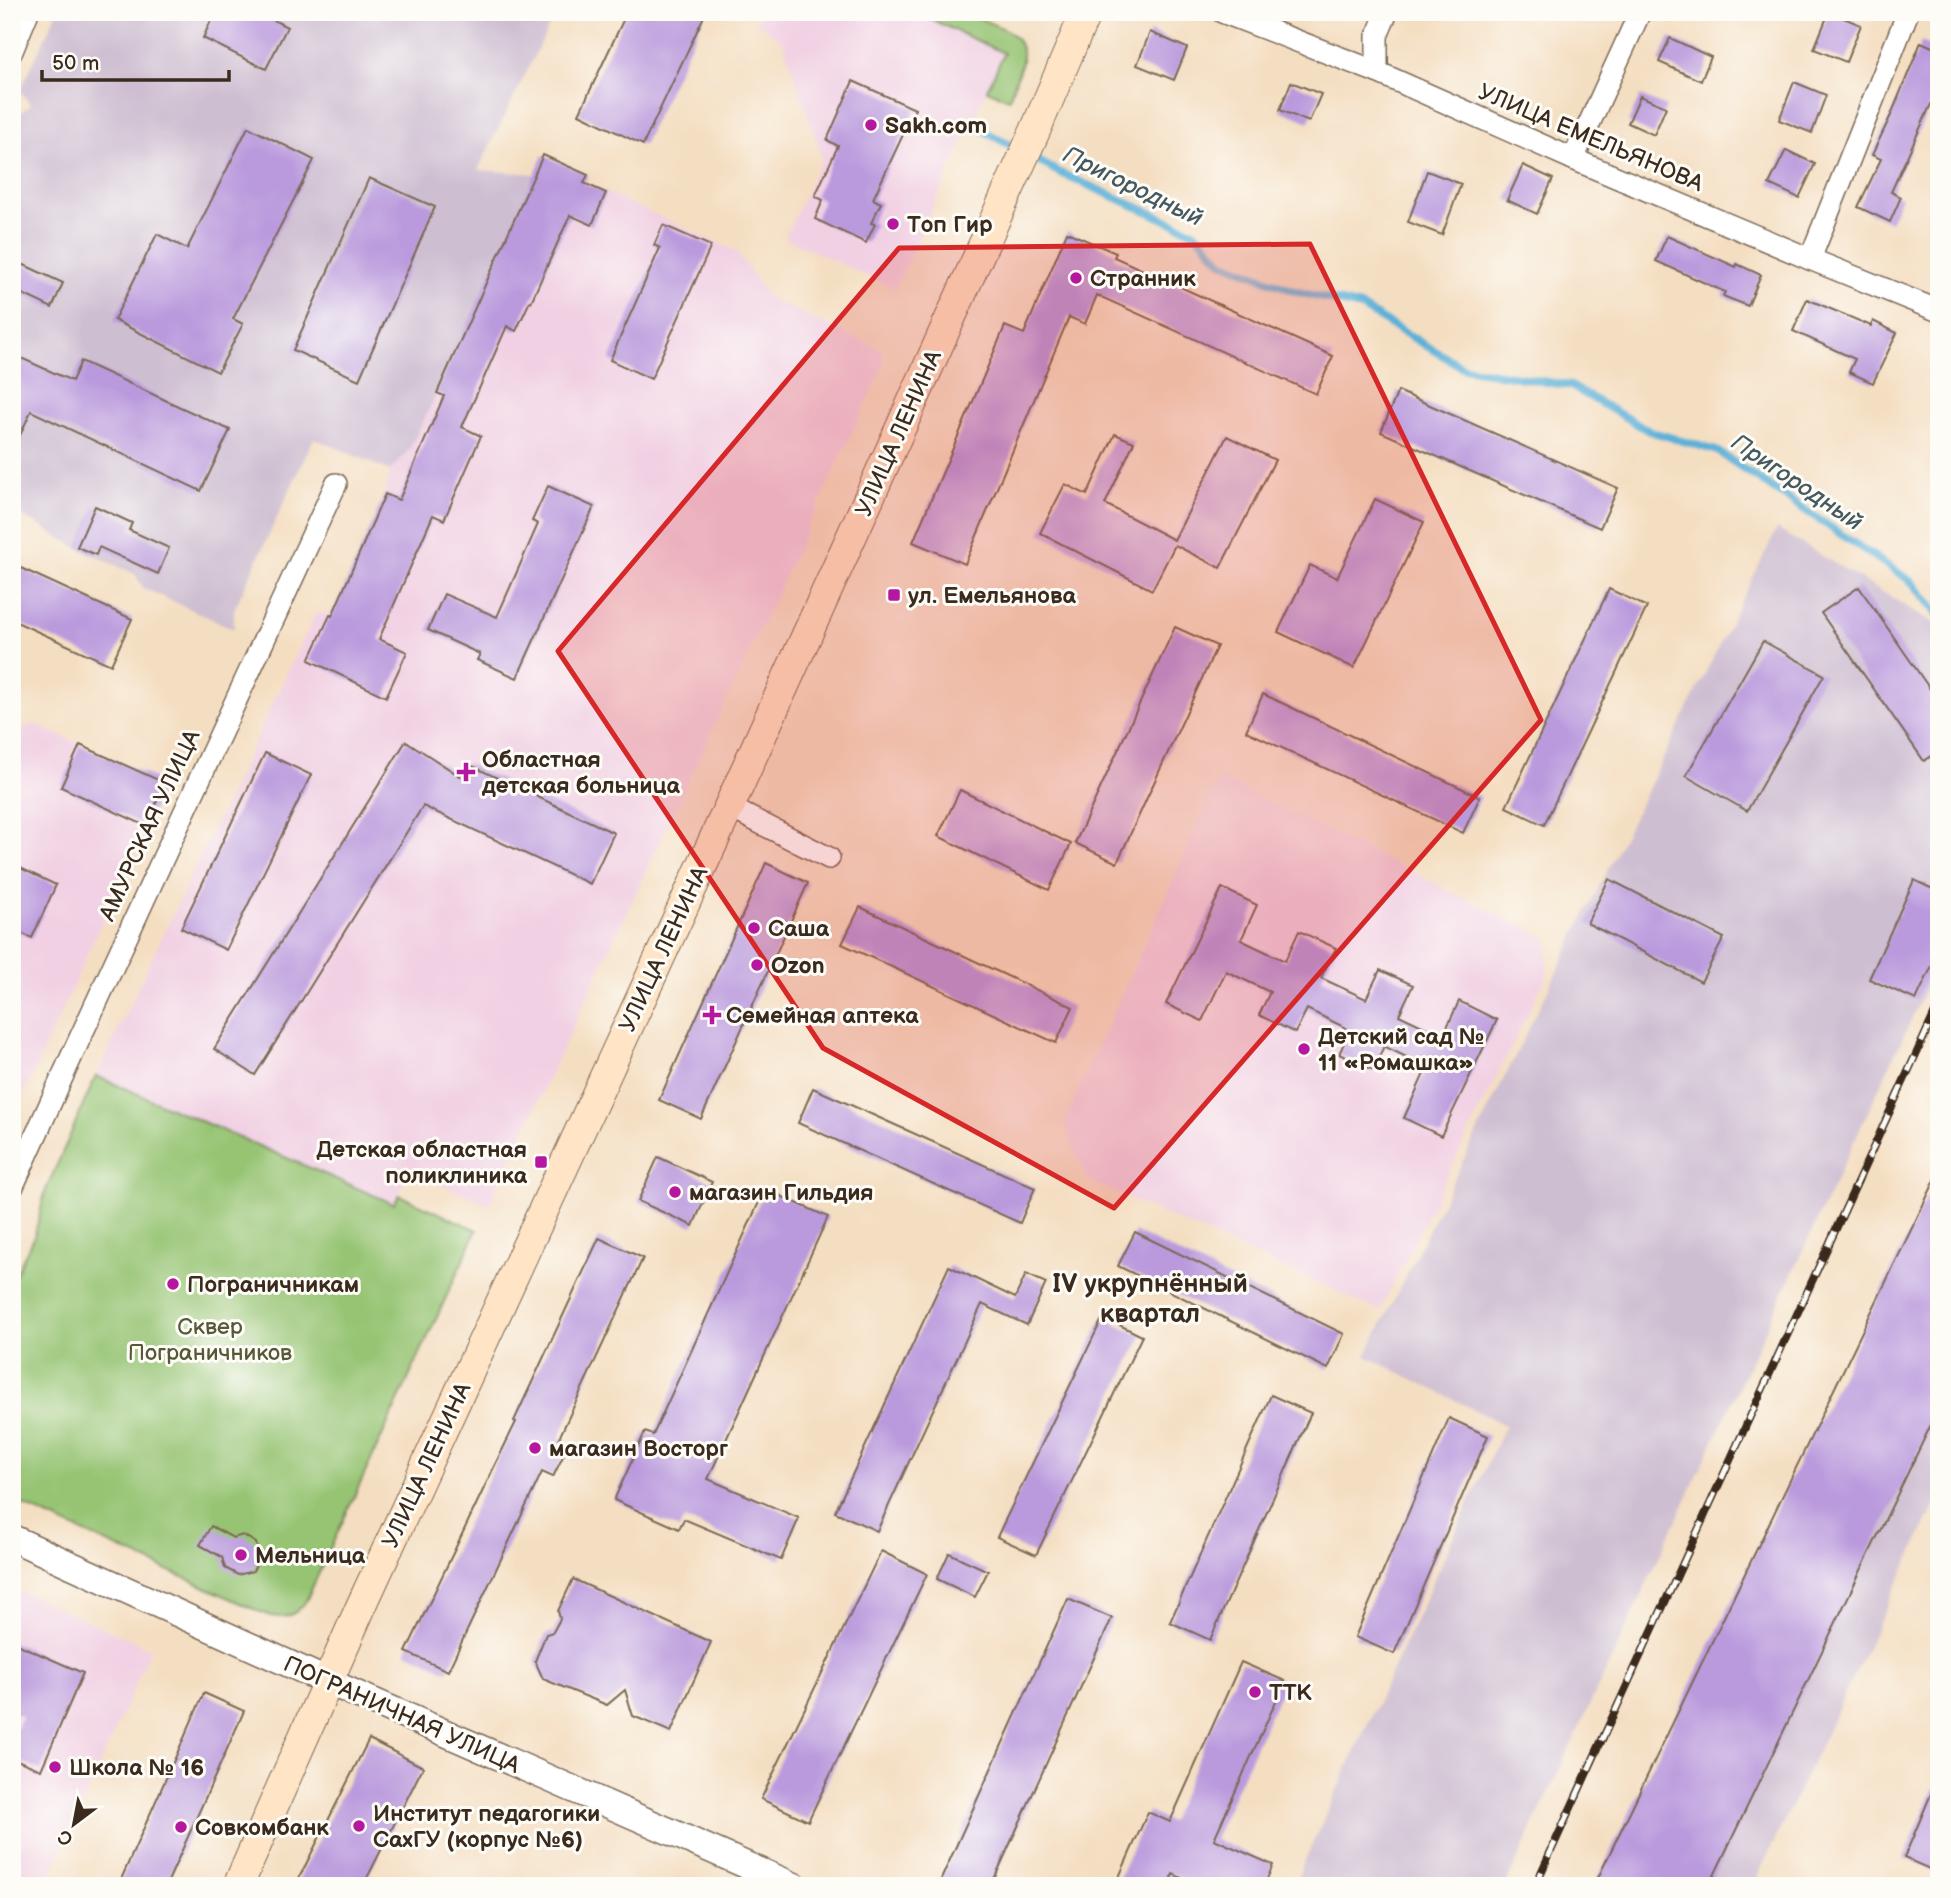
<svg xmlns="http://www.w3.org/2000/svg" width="1951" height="1898" font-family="'Balsamiq Sans',sans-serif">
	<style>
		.built { fill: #f1d0e3 }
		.industrial { fill: #cebed1 }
		.green { fill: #96c473; stroke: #687748; stroke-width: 2 }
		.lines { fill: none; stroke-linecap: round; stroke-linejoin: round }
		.stream { stroke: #5bb0d7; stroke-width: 8 }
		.building { fill: #ba9add }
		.minor-casing { stroke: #7c6957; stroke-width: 24 }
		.tertiary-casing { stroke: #7c6957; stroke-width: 29 }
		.secondary-casing { stroke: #7c6957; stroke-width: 32 }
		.minor { stroke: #fff; stroke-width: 21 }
		.tertiary { stroke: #fff; stroke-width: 26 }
		.secondary { stroke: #ffe4c6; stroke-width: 30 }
		.rail-casing { stroke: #3b2a1e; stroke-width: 8 }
		.rail { stroke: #fdfcf7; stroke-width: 5; stroke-dasharray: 16; stroke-linecap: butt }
		.marked { fill: #d62828; fill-opacity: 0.2; stroke: #d62828; stroke-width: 5; stroke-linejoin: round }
		.poi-dot { fill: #b5179e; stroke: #fdfcf7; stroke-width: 2.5 }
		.labels { text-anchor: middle; stroke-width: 6; stroke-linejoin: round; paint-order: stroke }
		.poi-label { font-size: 23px; font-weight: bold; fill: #3b2a1e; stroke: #fdfcf7; text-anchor: start }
		.street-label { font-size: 23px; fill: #3b2a1e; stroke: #fdfcf7 }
		.park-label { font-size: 23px; fill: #565838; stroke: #fdfcf7 }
		.water-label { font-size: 24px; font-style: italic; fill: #46595f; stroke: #fdfcf7 }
		.quarter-label { font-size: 26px; font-weight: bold; fill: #3b2a1e; stroke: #fdfcf7 }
	</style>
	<rect width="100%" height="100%" fill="#fdfcf7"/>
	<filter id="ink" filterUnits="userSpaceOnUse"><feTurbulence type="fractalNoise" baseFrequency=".0143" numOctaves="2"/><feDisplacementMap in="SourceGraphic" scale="14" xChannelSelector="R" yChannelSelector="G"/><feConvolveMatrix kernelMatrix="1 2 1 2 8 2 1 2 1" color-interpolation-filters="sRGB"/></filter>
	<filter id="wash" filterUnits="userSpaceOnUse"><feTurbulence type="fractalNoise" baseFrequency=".00686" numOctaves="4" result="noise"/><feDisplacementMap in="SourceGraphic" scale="28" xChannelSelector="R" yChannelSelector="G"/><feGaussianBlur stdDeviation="1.57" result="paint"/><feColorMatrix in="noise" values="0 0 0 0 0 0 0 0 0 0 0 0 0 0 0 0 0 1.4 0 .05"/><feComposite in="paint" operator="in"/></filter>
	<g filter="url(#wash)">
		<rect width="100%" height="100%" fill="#f4dec1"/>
		<!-- built -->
		<g class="built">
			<path d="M 761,12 L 915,12 L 1004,53 L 895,289 L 785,238 L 822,157 L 783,42 L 756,22 Z"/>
			<path d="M 588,175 L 585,183 L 736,251 L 770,299 L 880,349 L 884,357 L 884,365 L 489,1205 L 409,1171 L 395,1205 L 96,1076 L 316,612 L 330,615 L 343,592 L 385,494 L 390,471 L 409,450 L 437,393 Z"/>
			<path d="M 35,724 L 165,783 L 12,1120 L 12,730 Z"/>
			<path d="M 1219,778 L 1548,939 L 1547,975 L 1380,1311 L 1087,1180 L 1064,1122 Z"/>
			<path d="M 12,1587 L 151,1649 L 46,1886 L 12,1886 Z"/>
		</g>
		<!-- industrial -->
		<g class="industrial">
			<path d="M 57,12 L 556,12 L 478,170 L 535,174 L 437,393 L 409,450 L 390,471 L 314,438 L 234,610 L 234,629 L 143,588 L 135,574 L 76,547 L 12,510 L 12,131 L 21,112 L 31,105 L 20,91 Z"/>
			<path d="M 1777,529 L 1939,626 L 1939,960 L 1505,1886 L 1293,1886 L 1505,1425 L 1366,1356 Z"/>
			<path d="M 1939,1173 L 1939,1497 L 1753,1886 L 1599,1886 Z"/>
		</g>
		<!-- green -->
		<g class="green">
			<path d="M 915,12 L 966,12 L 1008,31 L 1017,39 L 1022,50 L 1022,62 L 1009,99 L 987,90 L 1004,53 Z"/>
			<path d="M 96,1076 L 394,1204 L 399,1195 L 477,1230 L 306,1601 C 296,1616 283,1621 265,1614 L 12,1500 L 12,1282 L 35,1234 L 45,1192 Z"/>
		</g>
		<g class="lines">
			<!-- stream -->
			<path class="stream" d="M 972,124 L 1058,172 L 1196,233 L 1222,262 L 1294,291 L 1361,307 L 1464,368 L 1571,386 L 1649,431 L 1717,451 L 1912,582 L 1939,615"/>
		</g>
		<g id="blocks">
			<!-- building -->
			<g class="building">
				<path d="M 215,12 L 258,12 L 287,27 L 266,69 L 203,38 Z"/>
				<path d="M 627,12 L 706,12 L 643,145 L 579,114 Z"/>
				<path d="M 1829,12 L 1861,25 L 1846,62 L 1814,49 Z"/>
				<path d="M 1150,32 L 1187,48 L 1174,80 L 1137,65 Z"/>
				<path d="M 1670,38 L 1711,57 L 1701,81 L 1659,62 Z"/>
				<path d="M 1921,42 L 1939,50 L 1939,108 L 1931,104 L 1891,192 L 1901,197 L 1890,222 L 1858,207 L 1881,159 L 1872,155 L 1891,115 Z"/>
				<path d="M 853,81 L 915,109 L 873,199 L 881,203 L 871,223 L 875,224 L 866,243 L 815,219 L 823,200 L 815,196 L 838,146 L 827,140 Z"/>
				<path d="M 1291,82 L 1321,94 L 1309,122 L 1280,110 Z"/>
				<path d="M 1794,82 L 1826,95 L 1812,133 L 1779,120 Z"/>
				<path d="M 1640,96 L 1666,107 L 1654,135 L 1628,123 Z"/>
				<path d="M 248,127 L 314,160 L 233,319 L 243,324 L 218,372 L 114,320 L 157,234 L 187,249 Z"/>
				<path d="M 1786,150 L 1815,164 L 1799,198 L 1769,184 Z"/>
				<path d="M 543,155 L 588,175 L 584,183 L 606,193 L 592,225 L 570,215 L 531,302 L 530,301 L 516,331 L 507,326 L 462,427 L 481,436 L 444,520 L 433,515 L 379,639 L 407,652 L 386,697 L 309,660 L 330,615 L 332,616 L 385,494 L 399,500 L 444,396 L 437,393 Z"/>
				<path d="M 1523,165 L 1553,179 L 1537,214 L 1507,200 Z"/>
				<path d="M 1427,171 L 1461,184 L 1442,235 L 1408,222 Z"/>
				<path d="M 369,178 L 435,207 L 359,380 L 293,350 Z"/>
				<path d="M 663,225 L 711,246 L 651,379 L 610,360 L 660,248 L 654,245 Z"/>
				<path d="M 1067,232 L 1116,253 L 1114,257 L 1333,356 L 1316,394 L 1097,295 L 1085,324 L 1069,317 L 965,564 L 913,542 L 1005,326 L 1024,334 Z"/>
				<path d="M 1667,236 L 1736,267 L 1737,264 L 1761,275 L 1748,306 L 1723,296 L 1725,292 L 1656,261 Z"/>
				<path d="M 22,264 L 63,283 L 52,308 L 12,289 Z"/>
				<path d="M 1807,299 L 1871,326 L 1873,321 L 1897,333 L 1873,383 L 1849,372 L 1855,359 L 1793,331 Z"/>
				<path d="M 12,354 L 72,381 L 81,361 L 230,430 L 201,491 L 31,411 L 12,453 Z"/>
				<path d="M 1398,391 L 1618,488 L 1600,528 L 1381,432 Z"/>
				<path d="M 1115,434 L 1134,442 L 1105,504 L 1174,540 L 1227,436 L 1275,460 L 1220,568 L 1175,545 L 1152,590 L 1040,533 L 1065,484 L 1087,495 Z"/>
				<path d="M 548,486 L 594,507 L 517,678 L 477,660 L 480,654 L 428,630 L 444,594 L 497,617 L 538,524 L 532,521 Z"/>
				<path d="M 1375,499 L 1424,522 L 1354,668 L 1278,632 L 1310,565 L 1337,578 Z"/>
				<path d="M 95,506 L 132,523 L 129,530 L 169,548 L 158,574 L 99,547 L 96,555 L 77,547 Z"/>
				<path d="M 12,564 L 132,619 L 111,665 L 12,620 Z"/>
				<path d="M 1859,587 L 1939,702 L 1939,751 L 1924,761 L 1821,613 Z"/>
				<path d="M 1609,589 L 1647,607 L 1544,825 L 1506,807 Z"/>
				<path d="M 1175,627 L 1217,646 L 1117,863 L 1075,843 Z"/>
				<path d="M 1763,641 L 1824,675 L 1747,811 L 1686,776 Z"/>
				<path d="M 1263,694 L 1480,797 L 1463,833 L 1246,731 Z"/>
				<path d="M 406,741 L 460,776 L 466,763 L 614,833 L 590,884 L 423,806 L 255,1075 L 214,1049 Z"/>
				<path d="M 80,745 L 165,783 L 146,826 L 61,787 Z"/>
				<path d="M 265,753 L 311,775 L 226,950 L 181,928 Z"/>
				<path d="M 960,790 L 1071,844 L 1049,890 L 938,836 Z"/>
				<path d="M 766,863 L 808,883 L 701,1119 L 659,1100 Z"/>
				<path d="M 12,864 L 56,885 L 32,938 L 12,929 Z"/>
				<path d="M 1609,879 L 1724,938 L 1701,982 L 1587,923 Z"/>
				<path d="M 1914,880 L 1939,892 L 1939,951 L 1916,1000 L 1869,979 Z"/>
				<path d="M 1222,888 L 1257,905 L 1241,940 L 1285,961 L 1299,931 L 1336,948 L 1321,978 L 1366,999 L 1380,970 L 1413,985 L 1399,1015 L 1443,1036 L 1459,1001 L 1497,1020 L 1441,1136 L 1404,1118 L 1427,1067 L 1384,1046 L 1373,1070 L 1339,1054 L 1350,1030 L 1307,1009 L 1295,1033 L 1259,1015 L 1270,992 L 1226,971 L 1202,1021 L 1166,1004 Z"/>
				<path d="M 860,907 L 1073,1007 L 1056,1043 L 842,944 Z"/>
				<path d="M 813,1088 L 1035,1188 L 1020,1223 L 798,1123 Z"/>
				<path d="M 658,1157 L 712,1182 L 693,1226 L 638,1201 Z"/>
				<path d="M 1939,1172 L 1939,1408 L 1709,1886 L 1594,1886 Z"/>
				<path d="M 765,1189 L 828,1217 L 708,1479 L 799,1518 L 781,1560 L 684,1519 L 679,1529 L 614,1500 L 645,1432 L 653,1435 Z"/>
				<path d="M 1135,1232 L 1344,1334 L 1328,1369 L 1118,1266 Z"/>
				<path d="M 599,1238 L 643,1258 L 559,1438 L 569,1444 L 553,1477 L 542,1472 L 448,1671 L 406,1652 L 494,1467 L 516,1422 L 514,1421 Z"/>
				<path d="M 949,1266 L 1015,1298 L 1026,1274 L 1046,1283 L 1027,1325 L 982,1304 L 877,1531 L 835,1512 Z"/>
				<path d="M 1103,1317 L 1142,1336 L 1036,1555 L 997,1537 Z"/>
				<path d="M 1271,1395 L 1311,1413 L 1210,1640 L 1170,1622 Z"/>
				<path d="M 1449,1418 L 1488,1436 L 1394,1654 L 1355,1637 Z"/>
				<path d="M 211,1526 L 233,1538 L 243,1535 L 256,1543 L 260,1557 L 253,1571 L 238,1575 L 225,1568 L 222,1557 L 200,1545 Z"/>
				<path d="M 881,1551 L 927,1574 L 808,1821 L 761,1799 Z"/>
				<path d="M 949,1553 L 988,1571 L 975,1597 L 937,1579 Z"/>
				<path d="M 573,1579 L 711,1642 L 671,1732 L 633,1716 L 625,1690 L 607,1705 L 543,1679 L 535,1661 L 546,1634 L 553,1632 L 560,1619 L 558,1611 Z"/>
				<path d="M 1068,1599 L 1112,1618 L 991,1886 L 938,1886 Z"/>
				<path d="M 12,1642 L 83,1673 L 41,1770 L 12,1758 L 12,1738 L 22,1716 L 12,1712 Z"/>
				<path d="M 1241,1662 L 1285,1681 L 1214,1839 L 1273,1865 L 1264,1886 L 1199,1886 L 1173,1874 L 1168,1886 L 1115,1886 L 1148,1812 L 1170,1822 Z"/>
				<path d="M 204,1693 L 244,1711 L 166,1886 L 118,1886 Z"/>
				<path d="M 369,1739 L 423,1767 L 363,1886 L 295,1886 Z"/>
				<path d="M 1939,1775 L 1939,1873 L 1904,1858 Z"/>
			</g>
		</g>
	</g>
	<g filter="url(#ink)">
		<use href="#blocks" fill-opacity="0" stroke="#7c6957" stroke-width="2"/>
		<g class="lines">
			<!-- minor casing -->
			<g class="minor-casing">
				<g id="minor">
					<path d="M 1222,12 L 1377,72 L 1573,159 L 1810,259 L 1939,311"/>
					<path d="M 12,51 L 28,12"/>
					<path d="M 1377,72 L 1377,36 L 1387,12"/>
					<path d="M 1573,159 L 1640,12"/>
					<path d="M 1810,259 L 1908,12"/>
					<path d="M 729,807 L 829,858"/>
					<path d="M 12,1188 L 74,1051 L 336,484"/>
				</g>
			</g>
			<!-- tertiary casing -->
			<g class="tertiary-casing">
				<path id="tertiary" d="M 12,1538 L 329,1682 L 794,1886"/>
			</g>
			<!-- secondary casing -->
			<g class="secondary-casing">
				<path id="secondary" d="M 238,1886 L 359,1611 L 729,807 L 1035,131 L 1086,12"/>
			</g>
			<!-- minor -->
			<use href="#minor" class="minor"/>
			<!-- tertiary -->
			<use href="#tertiary" class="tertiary"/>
			<!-- secondary -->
			<use href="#secondary" class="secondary"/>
			<!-- rail casing -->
			<g class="rail-casing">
				<path id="rail" d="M 1535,1886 L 1939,1004"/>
			</g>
			<!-- rail -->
			<use href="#rail" class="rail"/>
		</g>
	</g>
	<!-- marked area -->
	<path class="marked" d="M 1310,244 L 1541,720 L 1114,1208 L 823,1048 L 558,651 L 899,248 Z"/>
	<!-- markers -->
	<g class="poi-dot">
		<circle cx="871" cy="125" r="7"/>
		<circle cx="893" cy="224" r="7"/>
		<circle cx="1076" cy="278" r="7"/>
		<rect x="887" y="588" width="14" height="14" rx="3.5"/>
		<path d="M462.5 761.5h7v7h7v7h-7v7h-7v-7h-7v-7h7z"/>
		<circle cx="754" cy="928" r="7"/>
		<circle cx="757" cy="965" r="7"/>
		<path d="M708.5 1004.5h7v7h7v7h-7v7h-7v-7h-7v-7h7z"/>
		<circle cx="1304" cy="1049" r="7"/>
		<rect x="534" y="1155" width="14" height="14" rx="3.5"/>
		<circle cx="675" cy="1192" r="7"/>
		<circle cx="173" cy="1284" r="7"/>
		<circle cx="535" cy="1448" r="7"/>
		<circle cx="241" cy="1555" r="7"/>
		<circle cx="1255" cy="1692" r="7"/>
		<circle cx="55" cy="1767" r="7"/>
		<circle cx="359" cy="1826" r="7"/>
		<circle cx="181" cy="1827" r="7"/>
	</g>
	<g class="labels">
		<!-- poi labels -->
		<g class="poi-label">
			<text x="885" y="133">Sakh.com</text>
			<text x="907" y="232">Топ Гир</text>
			<text x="1090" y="286">Странник</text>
			<text x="908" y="603">ул. Емельянова</text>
			<text x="482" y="767">Областная<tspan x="482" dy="26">детская больница</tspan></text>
			<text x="768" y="936">Саша</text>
			<text x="771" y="973">Ozon</text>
			<text x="726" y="1023">Семейная аптека</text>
			<text x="1318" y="1044">Детский сад №<tspan x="1318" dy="26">11 «Ромашка»</tspan></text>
			<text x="527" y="1157" text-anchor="end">Детская областная<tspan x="527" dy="26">поликлиника</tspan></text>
			<text x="689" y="1200">магазин Гильдия</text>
			<text x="187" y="1292">Пограничникам</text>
			<text x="549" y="1456">магазин Восторг</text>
			<text x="255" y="1563">Мельница</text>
			<text x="1269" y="1700">ТТК</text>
			<text x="69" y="1775">Школа № 16</text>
			<text x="373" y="1821">Институт педагогики<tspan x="373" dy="26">СахГУ (корпус №6)</tspan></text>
			<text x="195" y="1835">Совкомбанк</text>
		</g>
		<!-- street labels -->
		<g class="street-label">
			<text transform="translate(1591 137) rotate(23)" y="8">УЛИЦА ЕМЕЛЬЯНОВА</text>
			<text transform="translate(898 433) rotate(-66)" y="8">УЛИЦА ЛЕНИНА</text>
			<text transform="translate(149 825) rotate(-65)" y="8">АМУРСКАЯ УЛИЦА</text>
			<text transform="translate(663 949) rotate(-65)" y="8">УЛИЦА ЛЕНИНА</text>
			<text transform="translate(426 1465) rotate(-65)" y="8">УЛИЦА ЛЕНИНА</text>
			<text transform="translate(402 1714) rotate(24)" y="8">ПОГРАНИЧНАЯ УЛИЦА</text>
		</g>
		<!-- park labels -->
		<g class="park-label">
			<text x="210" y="1334">Сквер<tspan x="210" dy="26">Пограничников</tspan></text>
		</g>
		<!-- water labels -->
		<g class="water-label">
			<text transform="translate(1133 186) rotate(26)" y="8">Пригородный</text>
			<text transform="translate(1797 482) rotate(34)" y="8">Пригородный</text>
		</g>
		<!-- quarter labels -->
		<g class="quarter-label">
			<text x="1150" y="1292">IV укрупнённый<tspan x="1150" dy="30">квартал</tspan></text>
		</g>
	</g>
	<!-- margin -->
	<rect width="1951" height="1898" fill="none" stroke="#fdfcf7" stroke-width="42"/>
	<!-- north arrow -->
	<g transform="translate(74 1824) rotate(212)" stroke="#fdfcf7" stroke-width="5" paint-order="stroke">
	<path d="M0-5L12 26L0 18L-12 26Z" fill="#3b2a1e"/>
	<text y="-10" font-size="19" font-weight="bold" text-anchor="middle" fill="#3b2a1e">С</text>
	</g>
	<!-- scale -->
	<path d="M42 70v10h187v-10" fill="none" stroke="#3b2a1e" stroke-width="3.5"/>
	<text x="52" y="70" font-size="21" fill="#3b2a1e" stroke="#fdfcf7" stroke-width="5" paint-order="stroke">50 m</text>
</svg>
